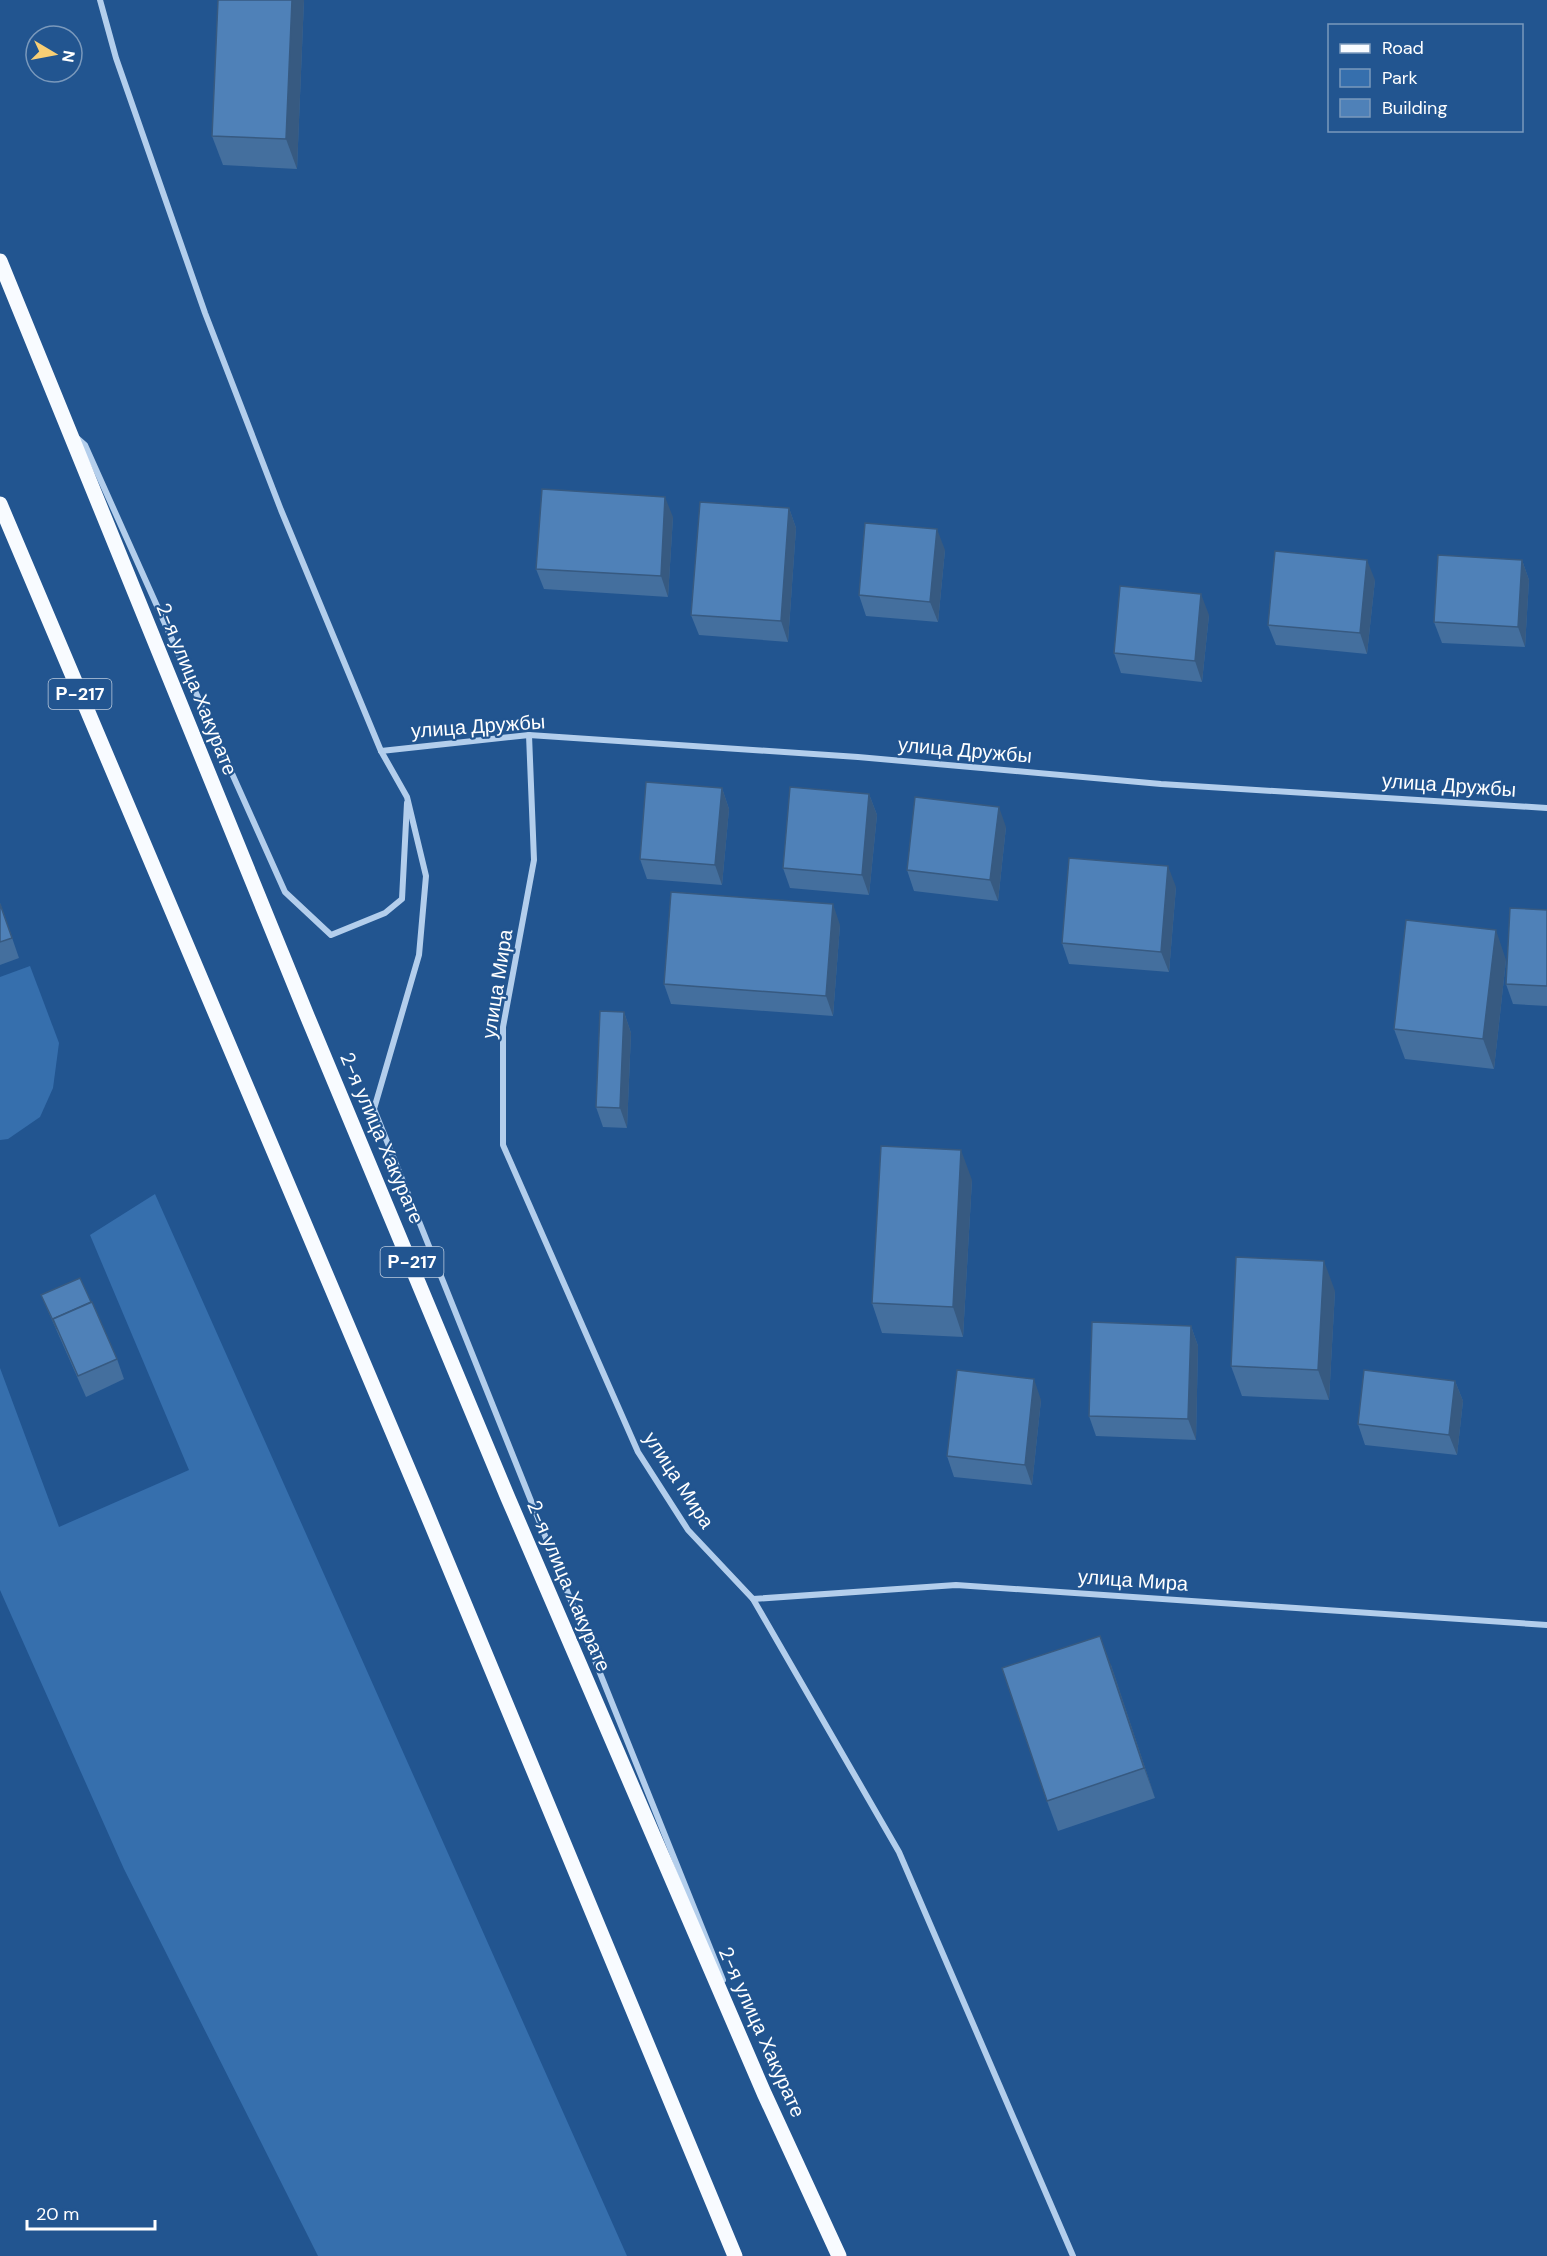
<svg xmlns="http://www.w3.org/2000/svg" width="1547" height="2256" font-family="'DM Sans',sans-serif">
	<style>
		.green { fill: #366fad }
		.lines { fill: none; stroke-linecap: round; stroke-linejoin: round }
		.street { stroke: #b3ceec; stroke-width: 6 }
		.primary { stroke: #f8fbff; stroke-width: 15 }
		.wall { fill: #446f9e }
		.shaded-wall { fill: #375a81 }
		.building { fill: #4f81b8; stroke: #375a81; stroke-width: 1.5 }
		.labels { text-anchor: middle; stroke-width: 4.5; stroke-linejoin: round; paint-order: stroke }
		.shield { fill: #225590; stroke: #bdccde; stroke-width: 1.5 }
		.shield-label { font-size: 18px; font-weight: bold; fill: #fff }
		.street-label { font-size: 20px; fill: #fff; stroke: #225590 }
	</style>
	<rect width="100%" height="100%" fill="#225590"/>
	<!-- green -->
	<g class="green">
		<path d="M 30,966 L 59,1043 L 53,1088 L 40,1117 L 8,1139 L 0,1140 L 0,977 Z"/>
		<path d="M 155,1194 L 627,2256 L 318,2256 L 124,1869 L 0,1590 L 0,1368 L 59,1527 L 189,1470 L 90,1235 Z"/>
	</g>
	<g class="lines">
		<!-- street -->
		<g class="street">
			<path d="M 100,0 L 116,58 L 205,313 L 281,510 L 381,751 L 407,797 L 426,876 L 419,955 L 374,1109 L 723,1980"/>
			<path d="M 77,438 L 85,445 L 285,892 L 331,935 L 385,913 L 402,899 L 407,803"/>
			<path d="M 529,735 L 534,860 L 503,1027 L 503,1145 L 638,1452 L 688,1530 L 753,1599 L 956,1585 L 1547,1625"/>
			<path d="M 381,751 L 529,735 L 858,757 L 1161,784 L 1547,808"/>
			<path d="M 753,1599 L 899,1852 L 1073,2256"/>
		</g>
		<!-- primary -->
		<g class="primary">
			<path d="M 0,261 L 308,1018 L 508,1498 L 764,2093 L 839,2256"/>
			<path d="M 0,504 L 423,1504 L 735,2256"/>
		</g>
	</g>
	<!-- wall -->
	<g class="wall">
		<path d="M 304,0 L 297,169 L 223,165 L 212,136 Z"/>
		<path d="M 789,508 L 796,528 L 788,642 L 699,635 L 691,615 Z"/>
		<path d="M 673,517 L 668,597 L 544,589 L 536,569 Z"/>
		<path d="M 945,550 L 938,622 L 866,616 L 859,595 Z"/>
		<path d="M 1522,560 L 1529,580 L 1525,647 L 1442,643 L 1434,622 Z"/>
		<path d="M 1375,580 L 1367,654 L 1276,645 L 1268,625 Z"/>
		<path d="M 1209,615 L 1202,682 L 1121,673 L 1114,653 Z"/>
		<path d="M 722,788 L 729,809 L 722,885 L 647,879 L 640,859 Z"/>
		<path d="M 869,794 L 877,815 L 869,895 L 790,888 L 783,868 Z"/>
		<path d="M 1006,827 L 998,901 L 914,891 L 907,870 Z"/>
		<path d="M 1176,887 L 1169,972 L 1069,964 L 1062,943 Z"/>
		<path d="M 0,903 L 19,958 L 0,965 Z"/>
		<path d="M 1547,910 L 1547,1006 L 1513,1004 L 1506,984 Z"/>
		<path d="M 840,925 L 833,1016 L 671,1004 L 664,984 Z"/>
		<path d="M 1506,960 L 1494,1069 L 1405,1059 L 1394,1029 Z"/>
		<path d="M 624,1012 L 631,1033 L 627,1128 L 603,1127 L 596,1107 Z"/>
		<path d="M 972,1180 L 963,1337 L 882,1333 L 872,1303 Z"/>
		<path d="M 1335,1291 L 1329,1400 L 1242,1396 L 1231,1366 Z"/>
		<path d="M 41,1295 L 117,1359 L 124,1379 L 86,1397 Z"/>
		<path d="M 1191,1326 L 1198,1346 L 1196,1440 L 1096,1436 L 1089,1416 Z"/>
		<path d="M 1455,1381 L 1463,1401 L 1457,1455 L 1365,1445 L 1358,1424 Z"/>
		<path d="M 1041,1400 L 1032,1485 L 954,1477 L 947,1456 Z"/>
		<path d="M 1111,1665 L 1155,1798 L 1058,1831 L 1047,1801 Z"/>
	</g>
	<!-- shaded-wall -->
	<g class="shaded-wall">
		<path d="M 292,0 L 304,0 L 297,169 L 286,139 Z"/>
		<path d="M 665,497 L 673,517 L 668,597 L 661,576 Z"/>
		<path d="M 789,508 L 796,528 L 788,642 L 781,621 Z"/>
		<path d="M 937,529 L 945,550 L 938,622 L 930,602 Z"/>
		<path d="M 1367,560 L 1375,580 L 1367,654 L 1360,633 Z"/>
		<path d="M 1522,560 L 1529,580 L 1525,647 L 1518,627 Z"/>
		<path d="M 1201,594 L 1209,615 L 1202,682 L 1195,661 Z"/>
		<path d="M 722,788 L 729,809 L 722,885 L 715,865 Z"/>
		<path d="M 869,794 L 877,815 L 869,895 L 862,875 Z"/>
		<path d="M 999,807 L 1006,827 L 998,901 L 990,880 Z"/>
		<path d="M 1168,866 L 1176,887 L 1169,972 L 1161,952 Z"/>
		<path d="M 833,904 L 840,925 L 833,1016 L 826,996 Z"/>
		<path d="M 1496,930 L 1506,960 L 1494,1069 L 1483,1039 Z"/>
		<path d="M 624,1012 L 631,1033 L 627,1128 L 620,1108 Z"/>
		<path d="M 961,1150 L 972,1180 L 963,1337 L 953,1307 Z"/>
		<path d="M 1324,1261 L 1335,1291 L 1329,1400 L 1318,1370 Z"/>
		<path d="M 1191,1326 L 1198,1346 L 1196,1440 L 1188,1419 Z"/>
		<path d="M 1034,1379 L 1041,1400 L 1032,1485 L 1025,1465 Z"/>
		<path d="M 1455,1381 L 1463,1401 L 1457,1455 L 1449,1435 Z"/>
		<path d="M 1100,1636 L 1111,1665 L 1155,1798 L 1144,1768 Z"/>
	</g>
	<!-- building -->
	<g class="building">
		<path d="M 218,0 L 292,0 L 286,139 L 212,136 Z"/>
		<path d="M 542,489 L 665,497 L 661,576 L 536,569 Z"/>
		<path d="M 700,502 L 789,508 L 781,621 L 691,615 Z"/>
		<path d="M 865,523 L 937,529 L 930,602 L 859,595 Z"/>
		<path d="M 1275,551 L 1367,560 L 1360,633 L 1268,625 Z"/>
		<path d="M 1438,555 L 1522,560 L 1518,627 L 1434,622 Z"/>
		<path d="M 1120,586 L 1201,594 L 1195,661 L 1114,653 Z"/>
		<path d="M 646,782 L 722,788 L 715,865 L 640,859 Z"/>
		<path d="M 790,787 L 869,794 L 862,875 L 783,868 Z"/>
		<path d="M 915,797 L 999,807 L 990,880 L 907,870 Z"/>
		<path d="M 1069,858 L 1168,866 L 1161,952 L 1062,943 Z"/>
		<path d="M 671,892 L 833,904 L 826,996 L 664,984 Z"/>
		<path d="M 0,904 L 12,938 L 0,942 Z"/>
		<path d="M 1510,908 L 1547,910 L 1547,986 L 1506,984 Z"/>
		<path d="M 1406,920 L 1496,930 L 1483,1039 L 1394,1029 Z"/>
		<path d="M 600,1011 L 624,1012 L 620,1108 L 596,1107 Z"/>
		<path d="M 881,1146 L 961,1150 L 953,1307 L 872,1303 Z"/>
		<path d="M 1236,1257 L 1324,1261 L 1318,1370 L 1231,1366 Z"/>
		<path d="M 80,1278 L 91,1302 L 53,1319 L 57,1329 L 41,1295 Z"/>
		<path d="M 92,1302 L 117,1359 L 78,1376 L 53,1319 Z"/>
		<path d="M 1092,1322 L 1191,1326 L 1188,1419 L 1089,1416 Z"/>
		<path d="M 957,1370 L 1034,1379 L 1025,1465 L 947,1456 Z"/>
		<path d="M 1364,1370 L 1455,1381 L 1449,1435 L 1358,1424 Z"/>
		<path d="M 1100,1636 L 1144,1768 L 1047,1801 L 1002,1668 Z"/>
	</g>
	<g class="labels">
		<!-- shield labels -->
		<g class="shield">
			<rect x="48.5" y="679" width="63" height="30" rx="4.5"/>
			<rect x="380.5" y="1247" width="63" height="30" rx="4.5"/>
		</g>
		<g class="shield-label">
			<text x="80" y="700">Р-217</text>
			<text x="412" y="1268">Р-217</text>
		</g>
		<!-- street labels -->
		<g class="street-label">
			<text transform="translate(197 689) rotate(68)" y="7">2-я улица Хакурате</text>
			<text transform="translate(478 726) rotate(-4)" y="7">улица Дружбы</text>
			<text transform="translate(965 750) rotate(5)" y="7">улица Дружбы</text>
			<text transform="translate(1449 785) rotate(4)" y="7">улица Дружбы</text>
			<text transform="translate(497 984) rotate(-81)" y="7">улица Мира</text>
			<text transform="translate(382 1138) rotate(67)" y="7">2-я улица Хакурате</text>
			<text transform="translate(679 1480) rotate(57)" y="7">улица Мира</text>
			<text transform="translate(1133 1580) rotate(4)" y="7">улица Мира</text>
			<text transform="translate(569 1586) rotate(67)" y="7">2-я улица Хакурате</text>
			<text transform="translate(762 2032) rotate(66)" y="7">2-я улица Хакурате</text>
		</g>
	</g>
	<!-- legend -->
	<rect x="1328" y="24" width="195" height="108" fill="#225590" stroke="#7a99bc" stroke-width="1.5"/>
	<rect x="1340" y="44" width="30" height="9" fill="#f8fbff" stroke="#7a99bc" stroke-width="1.5"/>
	<text x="1382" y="54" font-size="18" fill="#ffffff">Road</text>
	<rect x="1340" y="69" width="30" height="18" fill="#366fad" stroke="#7a99bc" stroke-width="1.5"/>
	<text x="1382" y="84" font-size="18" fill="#ffffff">Park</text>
	<rect x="1340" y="99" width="30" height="18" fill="#4f81b8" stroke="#7a99bc" stroke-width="1.5"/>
	<text x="1382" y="114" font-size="18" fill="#ffffff">Building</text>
	<!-- north arrow -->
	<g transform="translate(54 54) rotate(100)"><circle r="28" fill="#225590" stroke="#7a99bc" stroke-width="1.5"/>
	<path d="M0-4.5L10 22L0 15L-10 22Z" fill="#f8cf75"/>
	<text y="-9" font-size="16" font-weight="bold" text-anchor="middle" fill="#ffffff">N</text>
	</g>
	<!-- scale -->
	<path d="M27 2220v9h128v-9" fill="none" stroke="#ffffff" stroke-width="3"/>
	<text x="36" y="2220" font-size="18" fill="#ffffff" stroke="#225590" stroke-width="4.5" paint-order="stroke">20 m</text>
</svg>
